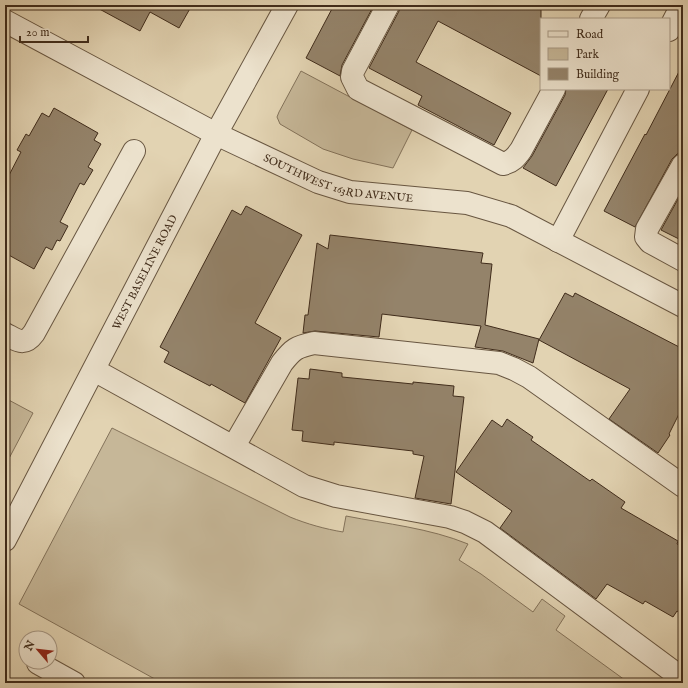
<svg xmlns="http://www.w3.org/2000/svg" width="688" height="688" font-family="'IM FELL English',serif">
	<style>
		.green { fill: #c6b798; stroke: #83725a }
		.building { fill: #94836a; stroke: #402c1b }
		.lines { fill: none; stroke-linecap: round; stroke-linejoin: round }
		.minor-casing { stroke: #685641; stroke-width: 24 }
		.minor { stroke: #ece2cd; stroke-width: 22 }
		.labels { text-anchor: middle; stroke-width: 3; stroke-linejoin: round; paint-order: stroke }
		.street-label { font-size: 11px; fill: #402c1b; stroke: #ece2cd }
	</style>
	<rect width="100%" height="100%" fill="#e2d3b2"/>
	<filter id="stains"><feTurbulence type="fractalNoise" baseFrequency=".005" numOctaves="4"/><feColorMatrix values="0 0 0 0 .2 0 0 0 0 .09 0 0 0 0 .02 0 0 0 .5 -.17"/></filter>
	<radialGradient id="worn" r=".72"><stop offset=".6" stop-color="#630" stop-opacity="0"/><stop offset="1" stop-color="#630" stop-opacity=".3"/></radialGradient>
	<!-- green -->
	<g class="green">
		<path d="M 301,71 L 412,130 L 393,168 L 353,159 L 323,149 L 280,124 L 277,117 L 279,112 Z"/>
		<path d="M 5,398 L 33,413 L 5,466 Z"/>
		<path d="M 112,428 L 290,517 C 307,524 325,529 343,532 L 346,516 C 387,524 429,528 468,544 L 459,560 L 481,574 L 533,612 L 542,599 L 565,616 L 556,630 L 629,683 L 162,683 L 19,604 Z"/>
	</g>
	<!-- building -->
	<g class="building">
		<path d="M 92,5 L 192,5 L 179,28 L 150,12 L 140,31 Z"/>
		<path d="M 334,5 L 374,5 L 342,65 L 340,76 L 306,58 Z"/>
		<path d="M 400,5 L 541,5 L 541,76 L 438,21 L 416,62 L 511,113 L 494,145 L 418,105 L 422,96 L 369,68 L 399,11 Z"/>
		<path d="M 683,64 L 683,153 L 677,154 L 672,159 L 635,227 L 604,211 L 645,134 L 646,135 Z"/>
		<path d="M 566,89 L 608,89 L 556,186 L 523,168 L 532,156 L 565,95 Z"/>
		<path d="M 54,108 L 98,133 L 94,140 L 101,144 L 88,167 L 93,170 L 84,185 L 80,183 L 60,222 L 68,226 L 60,241 L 57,240 L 52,250 L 46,247 L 34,269 L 5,253 L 5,183 L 21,152 L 17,150 L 26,134 L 29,136 L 42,113 L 49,117 Z"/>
		<path d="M 683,190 L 683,241 L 661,230 Z"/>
		<path d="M 246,206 L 302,235 L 255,323 L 281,338 L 245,403 L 211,384 L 210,386 L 164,362 L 169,352 L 160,347 L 232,210 L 241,215 Z"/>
		<path d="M 330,235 L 483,253 L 481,263 L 492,264 L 485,325 L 539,339 L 533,363 L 503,351 L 475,347 L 481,326 L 382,314 L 379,337 L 315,331 L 303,333 L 305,315 L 308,315 L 317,243 L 328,249 Z"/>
		<path d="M 565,293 L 573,297 L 575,293 L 683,349 L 683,406 L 669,434 L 670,435 L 658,453 L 609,419 L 630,389 L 539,340 Z"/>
		<path d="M 310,369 L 342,373 L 342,377 L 413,384 L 413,382 L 454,386 L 453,396 L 464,397 L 451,504 L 415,498 L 424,456 L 413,454 L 413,451 L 334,442 L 334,445 L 302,441 L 303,431 L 292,430 L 298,378 L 309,379 Z"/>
		<path d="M 507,419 L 533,437 L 531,440 L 590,481 L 592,479 L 625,502 L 621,508 L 678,541 L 677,544 L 683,547 L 683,615 L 677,611 L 673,617 L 645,601 L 643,604 L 607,584 L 596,599 L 500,528 L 512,511 L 456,472 L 492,420 L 502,427 Z"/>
	</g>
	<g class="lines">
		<!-- minor casing -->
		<g class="minor-casing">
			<g id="minor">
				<path d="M 388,5 L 353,71 L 352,77 L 358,89 L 503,164 C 512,162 516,157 521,150 L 554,89"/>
				<path d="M 591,19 L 599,5"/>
				<path id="s1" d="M 5,21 L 216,134 L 318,182 L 350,192 L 467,203 L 511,216 L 683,306"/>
				<path d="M 669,30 L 682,5"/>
				<path d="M 683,165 L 647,229 L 646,237 L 650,242 L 683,260"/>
				<path d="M 558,241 L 638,89"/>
				<path d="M 5,334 C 17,340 24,347 34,333 L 134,151"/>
				<path d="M 94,370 L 304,486 L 336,496 L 450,517 L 465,522 L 485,532 L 683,679"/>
				<path d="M 234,446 L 282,363 C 293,349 296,347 314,343 L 499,363 L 514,369 L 529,377 L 683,486"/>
				<path id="s2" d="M 5,540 L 216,134 L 287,5"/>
				<path d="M 38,663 L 74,683"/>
			</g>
		</g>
		<!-- minor -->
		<use href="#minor" class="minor"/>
	</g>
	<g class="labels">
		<!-- street labels -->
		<g class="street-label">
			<text dy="4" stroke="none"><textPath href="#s1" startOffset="371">SOUTHWEST 163RD AVENUE</textPath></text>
			<text dy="4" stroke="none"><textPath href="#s2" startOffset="302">WEST BASELINE ROAD</textPath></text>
		</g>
	</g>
	<!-- margin -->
	<rect width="688" height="688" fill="none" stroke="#e2d3b2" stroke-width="20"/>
	<rect x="6" y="6" width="676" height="676" fill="none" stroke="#402c1b" stroke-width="2"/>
	<rect x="10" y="10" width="668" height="668" fill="none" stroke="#402c1b"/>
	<!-- legend -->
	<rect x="540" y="18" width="130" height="72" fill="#ece2cd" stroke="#a79986"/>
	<rect x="548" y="31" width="20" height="6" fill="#ece2cd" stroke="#a79986"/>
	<text x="576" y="38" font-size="12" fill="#402c1b">Road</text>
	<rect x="548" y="48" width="20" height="12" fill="#c6b798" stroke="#a79986"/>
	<text x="576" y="58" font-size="12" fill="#402c1b">Park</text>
	<rect x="548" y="68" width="20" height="12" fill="#94836a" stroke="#a79986"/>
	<text x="576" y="78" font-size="12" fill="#402c1b">Building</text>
	<!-- north arrow -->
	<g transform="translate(38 650) rotate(298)"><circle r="19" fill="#ece2cd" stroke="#a79986"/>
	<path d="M0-3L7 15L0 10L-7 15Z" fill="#8f2418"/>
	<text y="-6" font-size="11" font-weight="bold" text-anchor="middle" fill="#402c1b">N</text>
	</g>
	<!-- scale -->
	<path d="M20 36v6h68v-6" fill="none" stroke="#402c1b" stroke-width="2"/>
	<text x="26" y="36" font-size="12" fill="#402c1b" stroke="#ece2cd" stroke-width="3" paint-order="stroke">20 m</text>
	<rect width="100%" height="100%" filter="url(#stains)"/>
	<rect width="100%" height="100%" fill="url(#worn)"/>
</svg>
